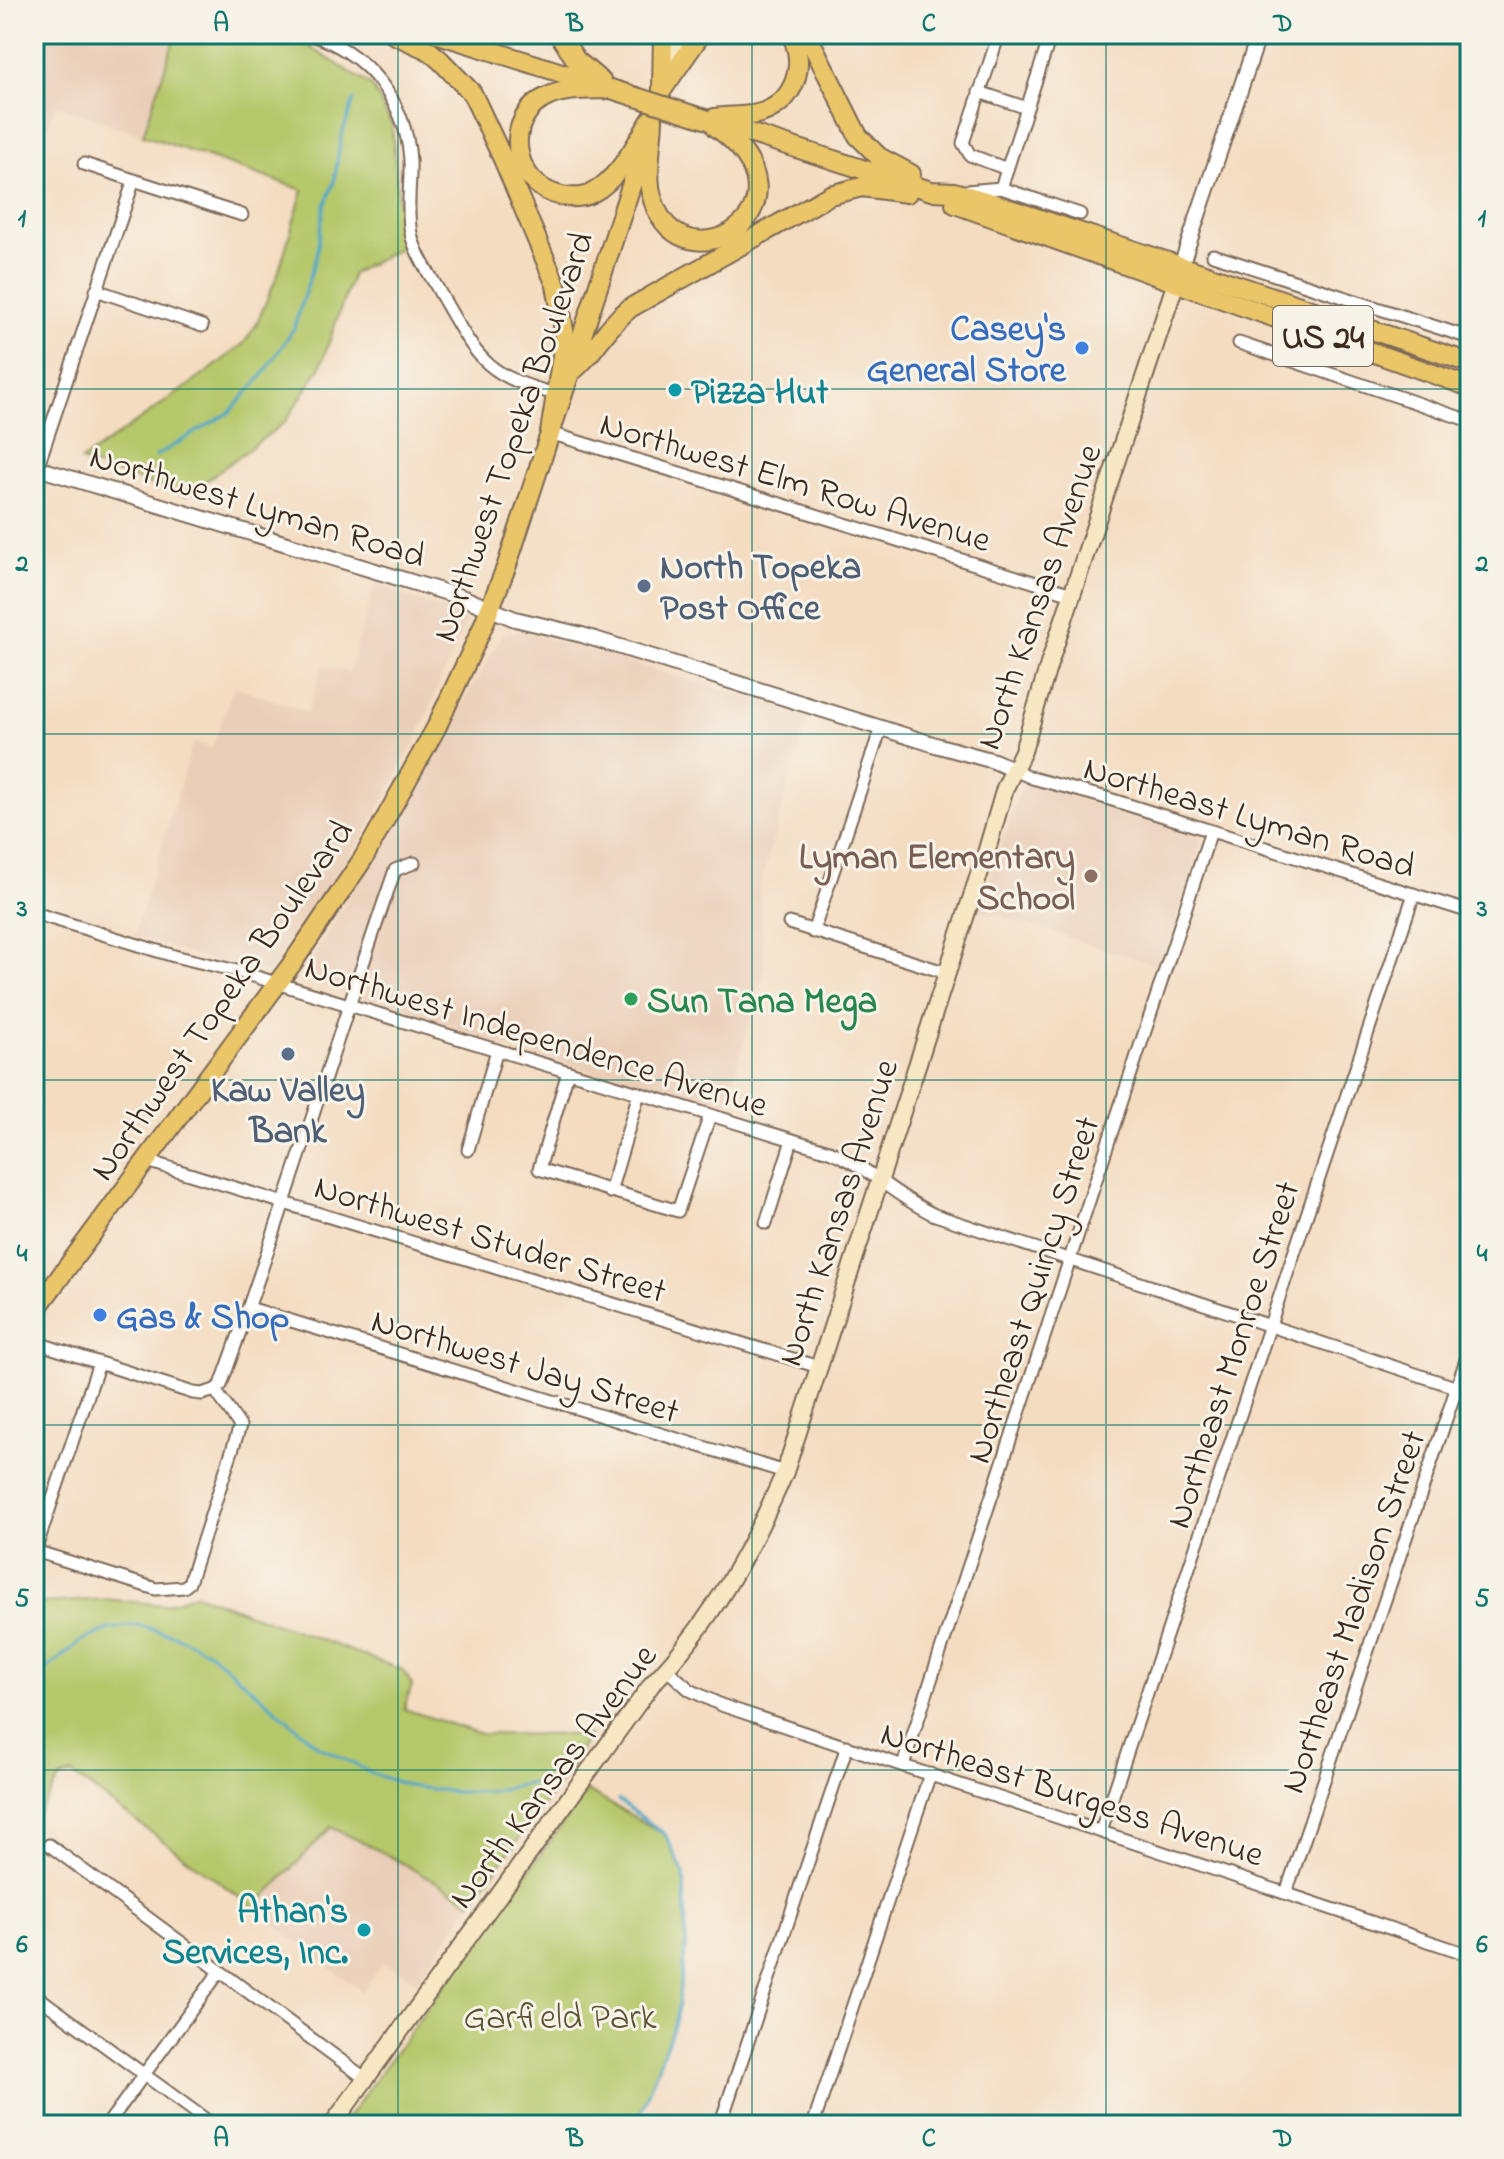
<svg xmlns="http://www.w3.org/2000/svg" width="1504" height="2159" font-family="'Indie Flower',sans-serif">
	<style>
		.built { fill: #eaceb7 }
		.green { fill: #b5c86b; stroke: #787944; stroke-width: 2 }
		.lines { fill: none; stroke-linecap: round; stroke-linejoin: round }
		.stream { stroke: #4aa5c8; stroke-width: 3 }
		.minor-casing { stroke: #7c6857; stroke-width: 15 }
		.tertiary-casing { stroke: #7c6857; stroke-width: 18 }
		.secondary-casing { stroke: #7c6857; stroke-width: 20 }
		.primary-casing { stroke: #7c6857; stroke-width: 22 }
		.trunk-casing { stroke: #7c6857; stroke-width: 22 }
		.minor { stroke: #fff; stroke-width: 11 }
		.tertiary { stroke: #fff; stroke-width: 14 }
		.secondary { stroke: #f7e8c3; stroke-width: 16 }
		.primary { stroke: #eac669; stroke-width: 18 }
		.trunk { stroke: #eac669; stroke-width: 18 }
		.trunk-bridge-casing { stroke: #7c6857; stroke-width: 22; stroke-linecap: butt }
		.trunk-bridge { stroke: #eac669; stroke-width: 18 }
		.grid { fill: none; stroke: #0f766e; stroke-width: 2; stroke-opacity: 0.55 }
		.shop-dot { fill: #3f7fe0; stroke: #f7f3e8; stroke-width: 3 }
		.culture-dot { fill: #0f9aa8; stroke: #f7f3e8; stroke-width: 3 }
		.service-dot { fill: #5c6f8a; stroke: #f7f3e8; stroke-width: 3 }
		.education-dot { fill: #8d6e63; stroke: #f7f3e8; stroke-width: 3 }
		.leisure-dot { fill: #2e9e5b; stroke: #f7f3e8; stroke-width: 3 }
		.labels { text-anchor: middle; stroke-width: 6; stroke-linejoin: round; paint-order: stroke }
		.shield { fill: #f7f3e8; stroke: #73665b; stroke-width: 2 }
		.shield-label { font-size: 34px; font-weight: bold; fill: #3b2a1e }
		.shop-label { font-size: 36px; font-weight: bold; fill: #366cbe; stroke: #f7f3e8; text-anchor: end }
		.culture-label { font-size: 36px; font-weight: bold; fill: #0d838f; stroke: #f7f3e8; text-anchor: start }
		.street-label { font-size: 36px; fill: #3b2a1e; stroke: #f7f3e8 }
		.service-label { font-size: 36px; font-weight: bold; fill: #4e5e75; stroke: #f7f3e8; text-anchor: start }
		.education-label { font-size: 36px; font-weight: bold; fill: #785e54; stroke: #f7f3e8; text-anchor: end }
		.leisure-label { font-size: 36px; font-weight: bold; fill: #27864d; stroke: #f7f3e8; text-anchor: start }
		.park-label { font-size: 36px; fill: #5a5231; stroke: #f7f3e8 }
		.neatline { fill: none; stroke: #0f766e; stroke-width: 3 }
		.grid-label { font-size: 26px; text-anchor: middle; font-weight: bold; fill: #0f766e }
	</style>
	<rect width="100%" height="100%" fill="#f7f3e8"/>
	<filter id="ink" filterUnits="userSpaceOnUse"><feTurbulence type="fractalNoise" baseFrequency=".0125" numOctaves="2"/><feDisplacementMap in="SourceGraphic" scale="16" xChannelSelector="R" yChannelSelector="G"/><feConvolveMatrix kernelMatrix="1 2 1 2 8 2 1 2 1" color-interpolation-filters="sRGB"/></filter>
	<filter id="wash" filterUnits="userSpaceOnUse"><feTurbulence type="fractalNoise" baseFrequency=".006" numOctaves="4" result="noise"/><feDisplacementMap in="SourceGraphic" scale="32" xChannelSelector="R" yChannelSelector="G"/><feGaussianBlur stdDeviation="1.8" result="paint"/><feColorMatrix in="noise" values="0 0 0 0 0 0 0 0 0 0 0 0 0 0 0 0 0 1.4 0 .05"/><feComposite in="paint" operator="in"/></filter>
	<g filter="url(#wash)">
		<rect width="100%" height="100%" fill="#f4dcc1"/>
		<!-- built -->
		<g class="built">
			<path d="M 34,34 L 176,34 L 143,135 L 56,105 L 38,154 L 34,153 Z"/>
			<path d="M 375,584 L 467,619 L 415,742 L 364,836 L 270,972 L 199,957 L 134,936 L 193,742 L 212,748 L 234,686 L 308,712 L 322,667 L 349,673 Z"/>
			<path d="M 522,631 L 809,715 L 759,889 L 765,970 L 724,1112 L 373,1006 L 304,977 L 309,964 L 504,633 Z"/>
			<path d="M 1034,785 L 1196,832 L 1200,836 L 1201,844 L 1161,967 L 979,909 L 1020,791 L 1025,786 Z"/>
			<path d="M 330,1827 L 380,1851 L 472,1902 L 417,1981 L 383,1962 L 362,1992 L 254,1908 Z"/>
		</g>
		<!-- green -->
		<g class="green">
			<path d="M 176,34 L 273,34 L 308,46 L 372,86 L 392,125 L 402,247 L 353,273 L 320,368 L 285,422 L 186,496 L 81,461 L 209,371 L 244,343 L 256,325 L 278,274 L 303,190 L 143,135 Z"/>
			<path d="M 196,1594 L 403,1670 L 412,1685 L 404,1709 L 481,1734 L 588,1735 L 569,1771 L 472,1902 L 380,1851 L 331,1827 L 254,1908 L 72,1774 L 59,1779 L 38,1813 L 34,1829 L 34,1608 L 43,1603 L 106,1599 L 164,1605 Z"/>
			<path d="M 587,1791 L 665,1834 L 684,1874 L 686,1943 L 676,2019 L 636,2125 L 342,2125 Z"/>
		</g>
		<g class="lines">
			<!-- stream -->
			<g class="stream">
				<path d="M 156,456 L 230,412 L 263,375 L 294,328 L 316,257 L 324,208 L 334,182 L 341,137 L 354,100"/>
				<path d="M 34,524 L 40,519"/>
				<path d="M 34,1682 L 37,1677 L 81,1641 L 109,1629 L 138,1625 L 176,1636 L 209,1652 L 318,1746 L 374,1774 L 409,1786 L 454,1792 L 487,1792 L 542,1781"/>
				<path d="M 618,1800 L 665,1834 L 684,1874 L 686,1943 L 676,2019 L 636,2125"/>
			</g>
		</g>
	</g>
	<g filter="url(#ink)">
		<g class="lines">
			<!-- minor casing -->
			<g class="minor-casing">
				<g id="minor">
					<path d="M 310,34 C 366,52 406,100 410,160 C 411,184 406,208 411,233 C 415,254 430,274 440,293 C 478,358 482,375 559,395"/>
					<path d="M 999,34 L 963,143 L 970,155 L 1007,169"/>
					<path d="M 979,92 L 1027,108"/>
					<path d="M 84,164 L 242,215"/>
					<path d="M 1001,188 L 1051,34"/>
					<path d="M 966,191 L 1001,188 L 1080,214"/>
					<path d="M 1213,255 L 1470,338"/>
					<path d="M 96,290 L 202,326"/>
					<path d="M 1239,343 L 1470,421"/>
					<path d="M 550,433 L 1072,594"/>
					<path d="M 37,468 L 134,180"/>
					<path d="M 1014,770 L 1032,778 L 1103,797 L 1470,912"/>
					<path d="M 34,913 L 174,956 L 237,971 L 829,1151 C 868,1166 897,1198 935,1215 L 1470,1392"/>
					<path d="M 789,923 L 947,973"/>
					<path d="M 813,932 L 881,728"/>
					<path d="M 568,1072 L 539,1169 L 678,1211 L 710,1115"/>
					<path d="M 468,1150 L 497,1050"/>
					<path d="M 147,1161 L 819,1367"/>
					<path d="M 610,1192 L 639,1093"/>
					<path d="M 766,1223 L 792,1140"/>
					<path d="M 249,1308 L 785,1472"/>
					<path d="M 34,1342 L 193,1393 L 202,1394 L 215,1390"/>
					<path d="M 215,1390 L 221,1385 C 283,1215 335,1041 395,870 L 414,863"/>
					<path d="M 35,1551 L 156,1589 L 184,1587 L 189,1583 L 240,1426 L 215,1390"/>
					<path d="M 34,1554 L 99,1363"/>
					<path d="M 666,1669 L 690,1690 L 721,1705 L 1470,1955"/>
					<path d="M 903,1765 L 1211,831"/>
					<path d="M 1101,1831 L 1414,894"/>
					<path d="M 49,1845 L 366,2079"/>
					<path d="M 1286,1893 L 1470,1348"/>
					<path d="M 34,1994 L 213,2125"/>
					<path d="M 107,2125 L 220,1971"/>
					<path d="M 720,2125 L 847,1746"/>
					<path d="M 813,2125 L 930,1774"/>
				</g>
			</g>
			<!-- tertiary casing -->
			<g class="tertiary-casing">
				<g id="tertiary">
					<path d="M 1181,266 L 1259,34"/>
					<path d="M 34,467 L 464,598 L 515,619 L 582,635 L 939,746 L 994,761 L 1014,770"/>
				</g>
			</g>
			<!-- secondary casing -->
			<g class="secondary-casing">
				<g id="secondary">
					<path d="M 665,81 L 680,34"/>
					<path d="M 332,2125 L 652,1684 C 712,1622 751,1550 785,1472 L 986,853 L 1005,788 L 1023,751 L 1049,664 L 1180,270"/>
				</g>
			</g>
			<!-- primary casing -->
			<g class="primary-casing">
				<path id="primary" d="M 34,1312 L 291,965 L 363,859 L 436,728 L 481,631 L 507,565 L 649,131"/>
			</g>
			<!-- trunk casing -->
			<g class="trunk-casing">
				<g id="trunk">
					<path d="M 393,34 L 428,50 L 440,60 L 472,93 L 503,159 L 556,285 L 565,336 L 550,433"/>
					<path d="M 438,34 L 600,85"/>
					<path d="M 559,34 L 576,60 L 602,82"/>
					<path d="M 807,34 L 858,136 L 879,157 L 911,174"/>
					<path d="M 611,89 C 591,90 567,88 549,96 C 501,116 511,186 562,196 C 572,198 583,198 592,193 C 620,178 636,143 653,117"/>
					<path d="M 662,90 L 701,34"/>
					<path d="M 662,90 L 663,34"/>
					<path d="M 715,118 C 730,116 747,117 761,113 C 795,102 807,65 791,34"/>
					<path d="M 705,119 L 931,191 L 954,192 L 995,204 L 1470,363"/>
					<path d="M 653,120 C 652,145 645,176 653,200 C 682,294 826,206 716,127"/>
					<path d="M 955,204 L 1470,387"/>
					<path d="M 570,373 C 594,355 604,328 630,308 L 830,195 L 862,187 L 907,193"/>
				</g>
			</g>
			<!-- minor -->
			<use href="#minor" class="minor"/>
			<!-- tertiary -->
			<use href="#tertiary" class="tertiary"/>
			<!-- secondary -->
			<use href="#secondary" class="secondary"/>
			<!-- primary -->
			<use href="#primary" class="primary"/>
			<!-- trunk -->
			<use href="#trunk" class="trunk"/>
			<!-- trunk-bridge casing -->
			<g class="trunk-bridge-casing">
				<path id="trunk-bridge" d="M 611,89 L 705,119"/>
			</g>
			<!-- trunk-bridge -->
			<use href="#trunk-bridge" class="trunk-bridge"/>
		</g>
	</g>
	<!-- grid -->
	<path class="grid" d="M 398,34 L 398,2125M 752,34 L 752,2125M 1106,34 L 1106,2125M 34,389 L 1470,389M 34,734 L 1470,734M 34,1080 L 1470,1080M 34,1425 L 1470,1425M 34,1770 L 1470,1770"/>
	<!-- markers -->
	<g class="shop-dot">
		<circle cx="1082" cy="348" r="8"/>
		<circle cx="100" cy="1315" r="8"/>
	</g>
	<g class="culture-dot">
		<circle cx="675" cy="390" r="8"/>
		<circle cx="364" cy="1930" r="8"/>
	</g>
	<g class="service-dot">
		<circle cx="644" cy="586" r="8"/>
		<circle cx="288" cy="1054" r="8"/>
	</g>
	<circle class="education-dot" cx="1091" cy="876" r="8"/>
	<circle class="leisure-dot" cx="631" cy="999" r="8"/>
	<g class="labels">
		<!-- shield labels -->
		<rect class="shield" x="1273" y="306" width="100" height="60" rx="6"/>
		<g class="shield-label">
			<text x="1323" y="348">US 24</text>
		</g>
		<!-- shop labels -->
		<g class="shop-label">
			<text x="1066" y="340">Casey's<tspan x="1066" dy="41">General Store</tspan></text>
			<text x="116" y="1328" text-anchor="start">Gas &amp; Shop</text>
		</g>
		<!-- culture labels -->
		<g class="culture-label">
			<text x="691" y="403">Pizza Hut</text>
			<text x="348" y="1922" text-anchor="end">Athan's<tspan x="348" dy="41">Services, Inc.</tspan></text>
		</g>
		<!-- street labels -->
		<g class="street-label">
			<text transform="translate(511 436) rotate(-71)" y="13">Northwest Topeka Boulevard</text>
			<text transform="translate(796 480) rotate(17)" y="13">Northwest Elm Row Avenue</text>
			<text transform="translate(258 504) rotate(17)" y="13">Northwest Lyman Road</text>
			<text transform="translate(1037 596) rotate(-71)" y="13">North Kansas Avenue</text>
			<text transform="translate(1250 815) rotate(17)" y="13">Northeast Lyman Road</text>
			<text transform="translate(220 999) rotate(-55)" y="13">Northwest Topeka Boulevard</text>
			<text transform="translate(537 1034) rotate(17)" y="13">Northwest Independence Avenue</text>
			<text transform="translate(836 1212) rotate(-72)" y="13">North Kansas Avenue</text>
			<text transform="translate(491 1237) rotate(17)" y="13">Northwest Studer Street</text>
			<text transform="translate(1031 1289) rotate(-72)" y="13">Northeast Quincy Street</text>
			<text transform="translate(1231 1354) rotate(-72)" y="13">Northeast Monroe Street</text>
			<text transform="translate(526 1364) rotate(17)" y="13">Northwest Jay Street</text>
			<text transform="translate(1351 1611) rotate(-71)" y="13">Northeast Madison Street</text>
			<text transform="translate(551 1775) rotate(-53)" y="13">North Kansas Avenue</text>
			<text transform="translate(1073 1792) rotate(18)" y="13">Northeast Burgess Avenue</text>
		</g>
		<!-- service labels -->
		<g class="service-label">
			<text x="660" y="578">North Topeka<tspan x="660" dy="41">Post Office</tspan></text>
			<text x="288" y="1101" text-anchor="middle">Kaw Valley<tspan x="288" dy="41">Bank</tspan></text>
		</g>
		<!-- education labels -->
		<g class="education-label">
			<text x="1075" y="868">Lyman Elementary<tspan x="1075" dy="41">School</tspan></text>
		</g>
		<!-- leisure labels -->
		<g class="leisure-label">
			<text x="647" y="1012">Sun Tana Mega</text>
		</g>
		<!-- park labels -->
		<g class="park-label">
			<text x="560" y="2028">Garfield Park</text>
		</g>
	</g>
	<!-- margin -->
	<rect width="1504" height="2159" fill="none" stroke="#f7f3e8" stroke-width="88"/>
	<rect x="44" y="44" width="1416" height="2071" class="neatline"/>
	<g class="grid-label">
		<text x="221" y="31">A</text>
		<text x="575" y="31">B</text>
		<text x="929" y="31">C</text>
		<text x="1283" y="31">D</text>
		<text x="22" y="226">1</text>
		<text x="1482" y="226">1</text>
		<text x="22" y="571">2</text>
		<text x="1482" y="571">2</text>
		<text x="22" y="916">3</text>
		<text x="1482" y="916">3</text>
		<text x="22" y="1261">4</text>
		<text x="1482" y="1261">4</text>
		<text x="22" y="1606">5</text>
		<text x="1482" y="1606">5</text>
		<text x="22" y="1952">6</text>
		<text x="1482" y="1952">6</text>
		<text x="221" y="2146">A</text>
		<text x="575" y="2146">B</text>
		<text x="929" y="2146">C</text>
		<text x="1283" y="2146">D</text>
	</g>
</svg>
